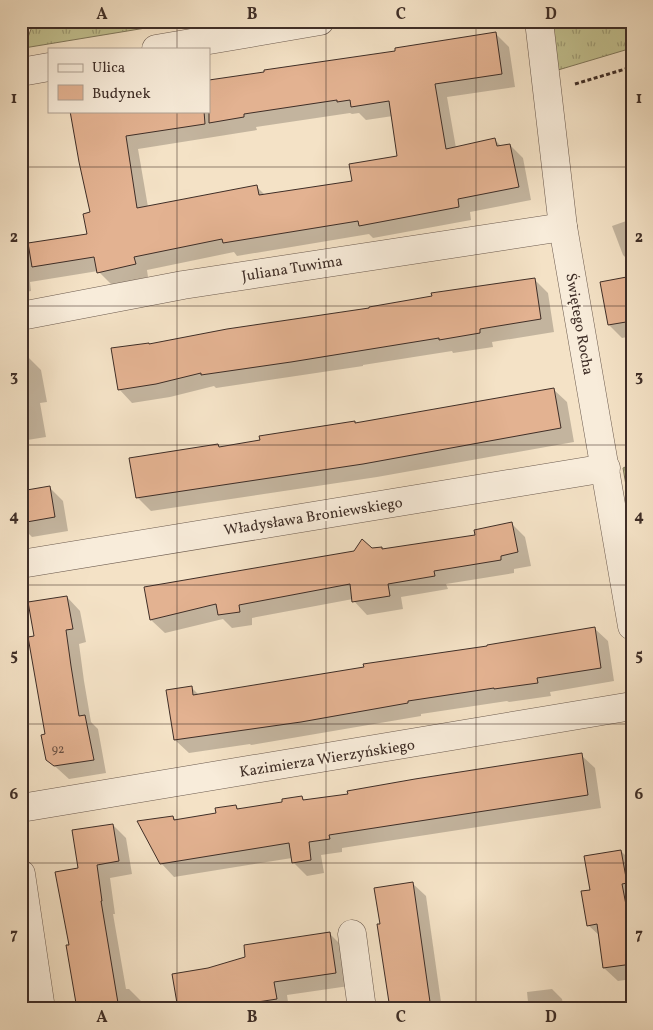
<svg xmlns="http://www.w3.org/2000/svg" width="653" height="1030" font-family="Vollkorn,serif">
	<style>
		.grass { fill: url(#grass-tufts); stroke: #80785c }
		.shadow { fill: #0003; fill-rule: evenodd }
		.building { fill: #e3b291; stroke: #3f2e27 }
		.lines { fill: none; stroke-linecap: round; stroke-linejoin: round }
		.minor-casing { stroke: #6c5b4f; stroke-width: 29 }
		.path { stroke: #3f2e27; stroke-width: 3; stroke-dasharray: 4 2.5; stroke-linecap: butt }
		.minor { stroke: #f8ecda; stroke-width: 28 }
		.grid { fill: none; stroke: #3f2e27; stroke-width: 1; stroke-opacity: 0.55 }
		.labels { text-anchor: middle; stroke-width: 4; stroke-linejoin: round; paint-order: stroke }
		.number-label { font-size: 12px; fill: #684f42 }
		.street-label { font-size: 15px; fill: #3f2e27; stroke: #f8ecda }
		.neatline { fill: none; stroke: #3f2e27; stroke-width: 2 }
		.grid-label { font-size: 16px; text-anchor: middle; font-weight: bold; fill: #3f2e27 }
	</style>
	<defs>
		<pattern id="grass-tufts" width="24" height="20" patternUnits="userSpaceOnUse" patternTransform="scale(1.25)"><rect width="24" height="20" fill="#c2c190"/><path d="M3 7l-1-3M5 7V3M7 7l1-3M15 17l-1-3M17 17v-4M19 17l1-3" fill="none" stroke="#9f9d76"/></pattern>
	</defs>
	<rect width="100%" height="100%" fill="#f4e2c6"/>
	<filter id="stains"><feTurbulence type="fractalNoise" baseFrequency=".004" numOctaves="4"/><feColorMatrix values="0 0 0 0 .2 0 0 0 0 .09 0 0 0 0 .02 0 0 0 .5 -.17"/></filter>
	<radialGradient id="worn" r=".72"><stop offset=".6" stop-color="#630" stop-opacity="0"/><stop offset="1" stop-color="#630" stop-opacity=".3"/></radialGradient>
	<!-- grass -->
	<g class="grass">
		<path d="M 34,21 L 188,21 L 24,48 Z"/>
		<path d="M 549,21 L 632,21 L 632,48 L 558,70 Z"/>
		<path d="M 632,464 L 632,514 L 631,514 L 623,468 Z"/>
	</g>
	<!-- shadow -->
	<g class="shadow">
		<path d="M 495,33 L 509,47 L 515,87 L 447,97 L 456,148 L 495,140 L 502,147 L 510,145 L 523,158 L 531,200 L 470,212 L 471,220 L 373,238 L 369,234 L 237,256 L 234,252 L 147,270 L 148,277 L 112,285 L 98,271 L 30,282 L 31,291 L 21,293 L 21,246 L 89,235 L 91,213 L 71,111 L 209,111 L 209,82 L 397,52 ZM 350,113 L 352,114 L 359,113 L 366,120 L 393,116 L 399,157 L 353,182 L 265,195 L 256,186 L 148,207 L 138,149 L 257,130 L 256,127 Z"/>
		<path d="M 632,219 L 632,264 L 623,255 L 612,226 Z"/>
		<path d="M 632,278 L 632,336 L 622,338 L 609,325 Z"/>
		<path d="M 534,279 L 548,293 L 554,332 L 492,342 L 493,347 L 453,353 L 452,351 L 363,365 L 363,366 L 216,388 L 214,386 L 170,397 L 132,403 L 119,389 L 150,345 L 371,309 Z"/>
		<path d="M 28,357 L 41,370 L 47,402 L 40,403 L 46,437 L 21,441 L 21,358 Z"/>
		<path d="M 553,389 L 567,402 L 574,442 L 377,477 L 151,511 L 137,497 L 218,446 L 220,448 L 355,422 L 356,424 Z"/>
		<path d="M 50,488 L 63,501 L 68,531 L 32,537 L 21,526 L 21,492 Z"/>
		<path d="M 511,523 L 525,537 L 531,566 L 514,569 L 514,573 L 446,584 L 448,589 L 401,597 L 403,609 L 367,615 L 354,601 L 353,599 L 252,618 L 252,625 L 232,628 L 223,619 L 165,633 L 151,620 L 372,549 L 381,548 L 384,550 L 476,536 Z"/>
		<path d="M 67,597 L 80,611 L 86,642 L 79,644 L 84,681 L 91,722 L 98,729 L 106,773 L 69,779 L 47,759 L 46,735 L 35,637 Z"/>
		<path d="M 594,628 L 608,641 L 614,681 L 550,692 L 551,696 L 509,702 L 507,701 L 421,714 L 421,716 L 251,745 L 250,744 L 189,753 L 175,740 L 191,687 L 200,696 L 489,647 Z"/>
		<path d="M 581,755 L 595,768 L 601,808 L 342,848 L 342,852 L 321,855 L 324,873 L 307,876 L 293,862 L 292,858 L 174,877 L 161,863 L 173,817 L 177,821 L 217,814 L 236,806 L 239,810 L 284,803 L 302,798 L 306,801 L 349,795 Z"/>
		<path d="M 113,825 L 126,838 L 132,874 L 110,878 L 115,914 L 113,914 L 126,989 L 129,989 L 142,1002 L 143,1009 L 78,1009 L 71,946 L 80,869 Z"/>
		<path d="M 621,851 L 632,862 L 632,979 L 618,981 L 604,968 L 600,936 L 588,925 L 591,891 Z"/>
		<path d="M 412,883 L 426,896 L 442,1009 L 391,1009 L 382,925 Z"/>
		<path d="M 329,933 L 343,947 L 349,986 L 287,995 L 289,1009 L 179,1009 L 208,969 Z"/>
		<path d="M 552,989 L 562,999 L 564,1009 L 512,1009 L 511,1005 L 528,1002 L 527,992 Z"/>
	</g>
	<!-- building -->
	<g class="building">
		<path d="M 496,32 L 502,74 L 435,84 L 446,149 L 495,138 L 497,146 L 510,144 L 519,187 L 458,199 L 459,207 L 396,219 L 359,226 L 358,221 L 223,243 L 222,239 L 134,257 L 136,264 L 97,273 L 94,257 L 32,267 L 28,243 L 87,234 L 83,214 L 90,212 L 79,162 L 70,111 L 204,111 L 205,124 L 126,136 L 137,208 L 257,185 L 259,195 L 352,181 L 349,164 L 397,156 L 389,101 L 351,107 L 350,100 L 337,102 L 337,100 L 244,114 L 244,117 L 209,123 L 209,80 L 264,72 L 264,70 L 395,51 L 395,48 Z"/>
		<path d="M 632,276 L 632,321 L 608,325 L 600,282 Z"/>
		<path d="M 535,278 L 541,319 L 480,329 L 480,333 L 439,340 L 439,338 L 291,362 L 201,375 L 201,373 L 156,384 L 118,390 L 111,348 L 149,343 L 149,344 L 227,329 L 369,308 L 369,307 L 432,296 L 431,293 Z"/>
		<path d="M 554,388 L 561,428 L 363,464 L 136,498 L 129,458 L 218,444 L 219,447 L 260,440 L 259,436 L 355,421 L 355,423 Z"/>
		<path d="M 50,486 L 55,517 L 21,523 L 21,491 Z"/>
		<path d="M 512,522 L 518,552 L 501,556 L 501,560 L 434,571 L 435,576 L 388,584 L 390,596 L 352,602 L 350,584 L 239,605 L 240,612 L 218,615 L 216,604 L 150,620 L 144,587 L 354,551 L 362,539 L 372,548 L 382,547 L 382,549 L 475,535 L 474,530 Z"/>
		<path d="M 67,596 L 73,629 L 66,630 L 71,666 L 79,716 L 85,715 L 94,760 L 54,766 L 46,760 L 41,735 L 45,734 L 28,637 L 34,636 L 28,602 Z"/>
		<path d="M 595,627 L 601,668 L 537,678 L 538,683 L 494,689 L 494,688 L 408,701 L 408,703 L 301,722 L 174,740 L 166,690 L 192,686 L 193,695 L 364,667 L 363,664 L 487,646 L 487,645 Z"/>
		<path d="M 582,753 L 588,795 L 329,835 L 330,839 L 309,842 L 311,860 L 292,863 L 289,843 L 160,864 L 137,821 L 173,816 L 174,820 L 216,813 L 215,808 L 236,805 L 237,809 L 282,802 L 282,799 L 302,796 L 303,800 L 348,794 L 347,791 L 415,779 Z"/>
		<path d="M 113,824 L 119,861 L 97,865 L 102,901 L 101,901 L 119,1009 L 77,1009 L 66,945 L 69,945 L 55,872 L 78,868 L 72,830 Z"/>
		<path d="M 621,850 L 627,883 L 622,884 L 632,936 L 632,964 L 603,968 L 597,924 L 587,926 L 581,891 L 590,890 L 584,856 Z"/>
		<path d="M 413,882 L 431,1009 L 390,1009 L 377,924 L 380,924 L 374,888 Z"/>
		<path d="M 330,932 L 336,973 L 274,982 L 277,999 L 212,1009 L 178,1009 L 172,974 L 208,968 L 245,957 L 244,945 Z"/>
	</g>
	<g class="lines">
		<!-- minor casing -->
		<g class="minor-casing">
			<g id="minor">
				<path d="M 539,21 L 563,227 L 632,626"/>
				<path d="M 156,49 L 320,21"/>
				<path d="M 21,72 L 49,67"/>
				<path d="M 21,316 L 183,285 L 563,227"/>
				<path d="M 21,564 L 606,468"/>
				<path d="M 21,808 L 632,706"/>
				<path d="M 21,874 L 41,1009"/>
				<path d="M 352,934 L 362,1009"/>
			</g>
		</g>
		<!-- path -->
		<path class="path" d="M 575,84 L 632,67"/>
		<!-- minor -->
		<use href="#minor" class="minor"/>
	</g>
	<!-- grid -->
	<path class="grid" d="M 177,21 L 177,49M 326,21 L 326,1009M 476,21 L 476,1009M 177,111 L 177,1009M 21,167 L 632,167M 21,306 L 632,306M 21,445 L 632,445M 21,585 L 632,585M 21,724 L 632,724M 21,863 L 632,863"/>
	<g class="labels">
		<!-- number labels -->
		<g class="number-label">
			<text x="58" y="753">92</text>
		</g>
		<!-- street labels -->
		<g class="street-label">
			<text transform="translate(292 268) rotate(-9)" y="5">Juliana Tuwima</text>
			<text transform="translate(580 324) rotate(80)" y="5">Świętego Rocha</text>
			<text transform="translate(313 516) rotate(-9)" y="5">Władysława Broniewskiego</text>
			<text transform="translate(327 758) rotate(-9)" y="5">Kazimierza Wierzyńskiego</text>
		</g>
	</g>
	<!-- margin -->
	<rect width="653" height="1030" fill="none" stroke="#f4e2c6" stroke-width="55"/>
	<!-- legend -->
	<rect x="48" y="48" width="162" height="65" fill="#f8ecda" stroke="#aea092"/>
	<rect x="58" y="64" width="25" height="8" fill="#f8ecda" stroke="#aea092"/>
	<text x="92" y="72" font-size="15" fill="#3f2e27">Ulica</text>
	<rect x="58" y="85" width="25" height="15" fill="#e3b291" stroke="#aea092"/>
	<text x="92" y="98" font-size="15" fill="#3f2e27">Budynek</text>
	<rect x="28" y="28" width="598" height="974" class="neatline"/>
	<g class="grid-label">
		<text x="102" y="19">A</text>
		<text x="252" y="19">B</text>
		<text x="401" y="19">C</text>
		<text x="551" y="19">D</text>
		<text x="14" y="103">1</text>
		<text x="639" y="103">1</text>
		<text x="14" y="242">2</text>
		<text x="639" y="242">2</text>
		<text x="14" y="381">3</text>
		<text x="639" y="381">3</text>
		<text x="14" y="521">4</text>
		<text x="639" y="521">4</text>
		<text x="14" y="660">5</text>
		<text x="639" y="660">5</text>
		<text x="14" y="799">6</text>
		<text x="639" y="799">6</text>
		<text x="14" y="939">7</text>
		<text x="639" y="939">7</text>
		<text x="102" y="1022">A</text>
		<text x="252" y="1022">B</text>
		<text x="401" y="1022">C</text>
		<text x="551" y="1022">D</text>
	</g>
	<rect width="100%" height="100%" filter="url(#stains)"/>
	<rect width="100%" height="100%" fill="url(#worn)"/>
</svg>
